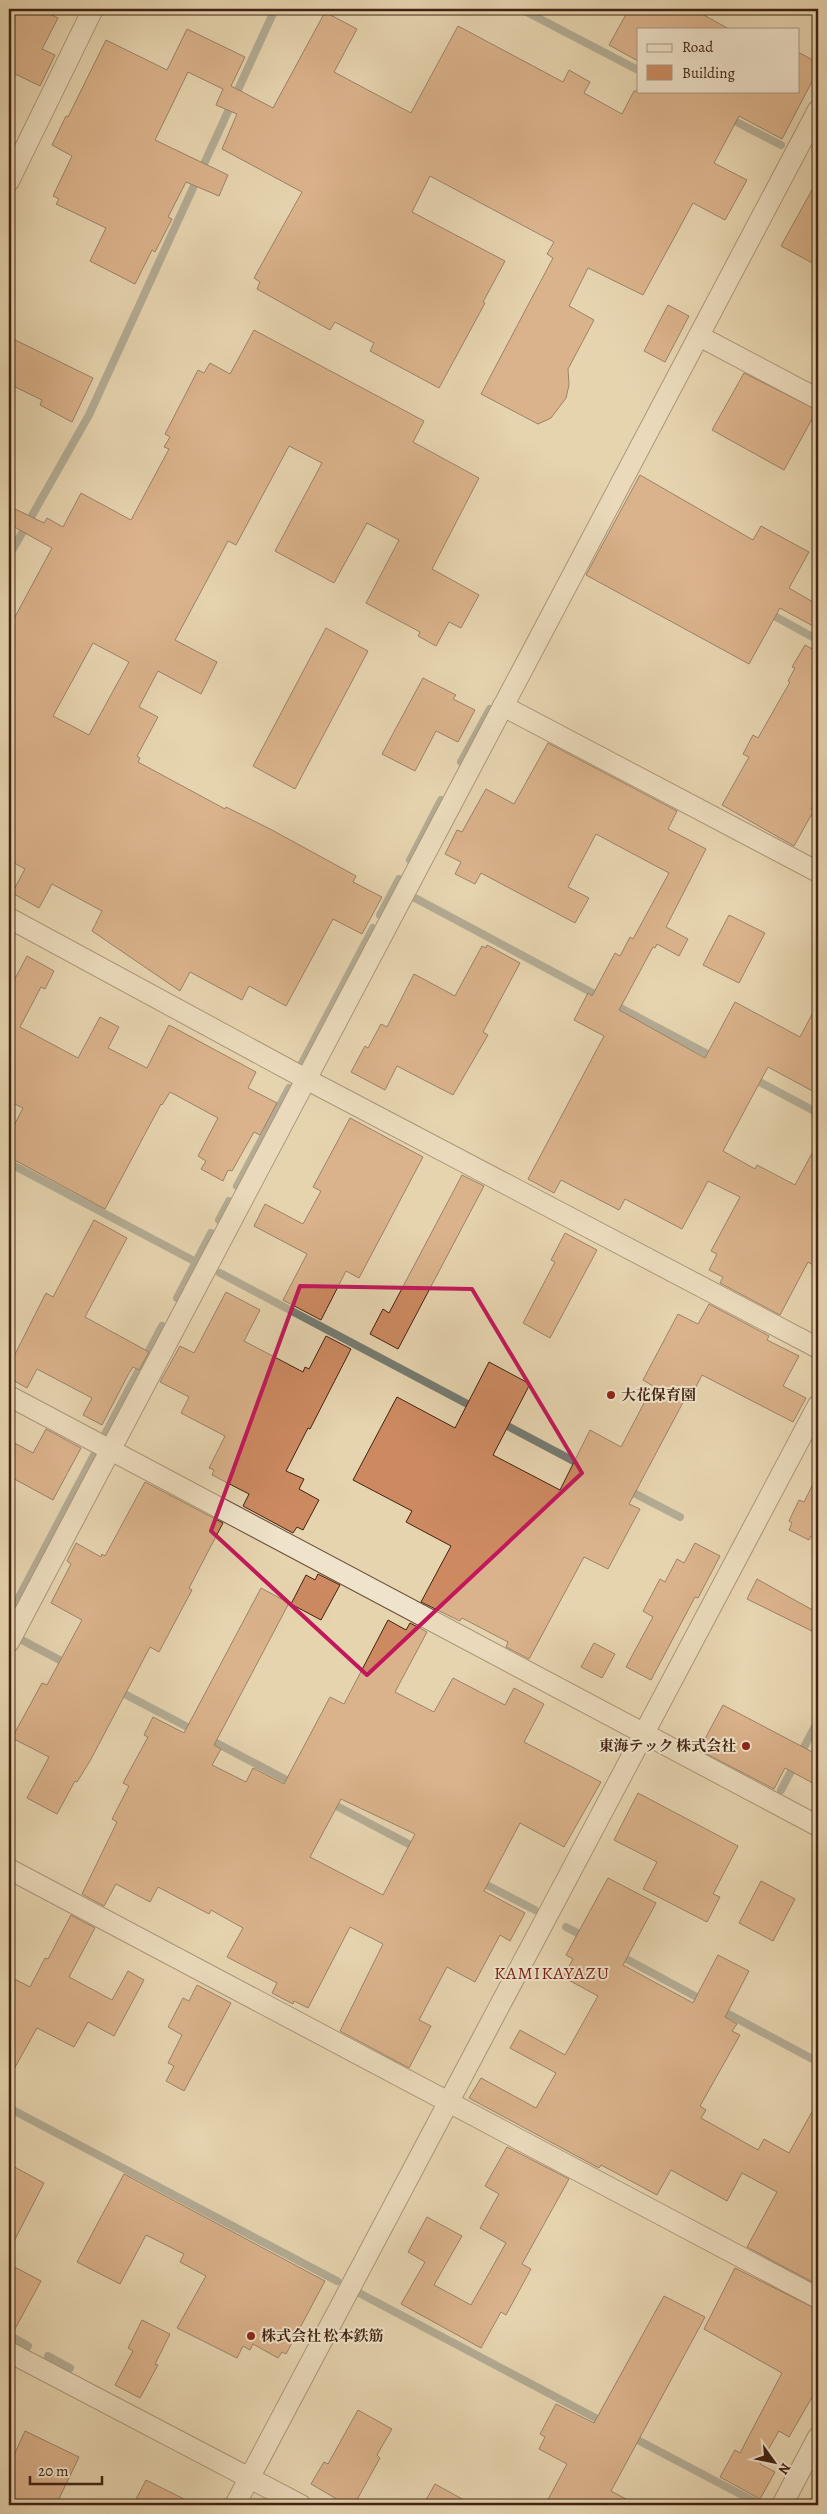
<svg xmlns="http://www.w3.org/2000/svg" width="827" height="2514" font-family="Alegreya,'Noto Serif JP',serif">
	<style>
		.lines { fill: none; stroke-linecap: round; stroke-linejoin: round }
		.stream { stroke: #757b72; stroke-width: 8 }
		.building { fill: #cd8a61; stroke: #412212; fill-rule: evenodd }
		.minor-casing { stroke: #6a4e39; stroke-width: 22 }
		.minor { stroke: #efe3cb; stroke-width: 20 }
		.marked { fill: none; stroke: #c2185b; stroke-width: 4; stroke-linejoin: round }
		.poi-dot { fill: #8f2418; stroke: #efe3cb; stroke-width: 2 }
		.labels { text-anchor: middle; stroke-width: 4; stroke-linejoin: round; paint-order: stroke }
		.poi-label { font-size: 15px; font-weight: bold; fill: #412212; stroke: #efe3cb; text-anchor: start }
		.quarter-label { font-size: 18px; letter-spacing: 1px; fill: #7a1f14; stroke: #efe3cb }
	</style>
	<rect width="100%" height="100%" fill="#e6d4af"/>
	<filter id="stains"><feTurbulence type="fractalNoise" baseFrequency=".004" numOctaves="4"/><feColorMatrix values="0 0 0 0 .2 0 0 0 0 .09 0 0 0 0 .02 0 0 0 .5 -.17"/></filter>
	<radialGradient id="worn" r=".72"><stop offset=".6" stop-color="#630" stop-opacity="0"/><stop offset="1" stop-color="#630" stop-opacity=".3"/></radialGradient>
	<g class="lines">
		<!-- stream -->
		<g class="stream">
			<path d="M 521,9 L 638,70"/>
			<path d="M 727,117 L 781,145"/>
			<path d="M 816,164 L 818,165"/>
			<path d="M 9,556 L 89,415 L 275,9"/>
			<path d="M 767,612 L 818,640"/>
			<path d="M 461,762 L 490,709"/>
			<path d="M 410,860 L 441,800"/>
			<path d="M 415,898 L 602,998"/>
			<path d="M 380,915 L 399,879"/>
			<path d="M 613,1004 L 715,1058"/>
			<path d="M 301,1065 L 373,928"/>
			<path d="M 752,1078 L 818,1113"/>
			<path d="M 9,1163 L 196,1262"/>
			<path d="M 237,1186 L 289,1088"/>
			<path d="M 219,1220 L 229,1201"/>
			<path d="M 220,1273 L 475,1408"/>
			<path d="M 177,1298 L 211,1233"/>
			<path d="M 500,1422 L 583,1466"/>
			<path d="M 104,1436 L 162,1326"/>
			<path d="M 626,1489 L 680,1517"/>
			<path d="M 9,1616 L 95,1453"/>
			<path d="M 20,1639 L 69,1665"/>
			<path d="M 117,1690 L 195,1731"/>
			<path d="M 207,1738 L 294,1784"/>
			<path d="M 781,1790 L 818,1721"/>
			<path d="M 329,1802 L 418,1849"/>
			<path d="M 479,1881 L 535,1910"/>
			<path d="M 566,1927 L 585,1937"/>
			<path d="M 617,1954 L 704,2001"/>
			<path d="M 719,2009 L 818,2062"/>
			<path d="M 9,2108 L 337,2281"/>
			<path d="M 361,2294 L 605,2423"/>
			<path d="M 14,2338 L 28,2346"/>
			<path d="M 48,2356 L 70,2368"/>
			<path d="M 630,2436 L 761,2505"/>
		</g>
	</g>
	<!-- building -->
	<g class="building">
		<path d="M 20,9 L 40,9 L 58,18 L 42,49 L 55,55 L 40,86 L 9,71 L 9,11 L 17,15 Z"/>
		<path d="M 629,9 L 693,9 L 729,29 L 638,29 L 638,61 L 609,45 Z"/>
		<path d="M 325,12 L 357,29 L 334,72 L 411,113 L 458,26 L 563,82 L 569,70 L 590,82 L 584,93 L 622,114 L 634,91 L 798,91 L 798,52 L 818,63 L 818,70 L 782,139 L 739,116 L 714,163 L 747,180 L 725,220 L 693,203 L 643,295 L 588,268 L 569,306 L 594,320 L 568,369 L 569,385 L 566,398 L 551,418 L 538,424 L 481,394 L 553,258 L 547,254 L 554,242 L 430,176 L 412,212 L 505,261 L 483,302 L 485,303 L 439,388 L 370,351 L 374,343 L 335,322 L 330,330 L 257,289 L 260,282 L 254,278 L 302,192 L 222,149 L 237,114 L 216,105 L 223,89 L 188,72 L 155,140 L 228,175 L 219,196 L 186,182 L 168,217 L 172,219 L 155,252 L 152,250 L 135,284 L 90,261 L 106,228 L 56,204 L 59,199 L 53,196 L 72,156 L 52,145 L 66,116 L 68,117 L 106,40 L 167,70 L 187,29 L 245,57 L 231,86 L 273,108 Z"/>
		<path d="M 818,179 L 818,266 L 781,246 Z"/>
		<path d="M 668,305 L 689,316 L 665,362 L 644,351 Z"/>
		<path d="M 254,330 L 424,421 L 413,442 L 479,478 L 432,569 L 479,595 L 461,628 L 449,622 L 436,646 L 418,636 L 420,632 L 366,603 L 399,540 L 367,523 L 334,583 L 275,551 L 322,463 L 289,446 L 236,545 L 228,541 L 175,640 L 217,662 L 201,694 L 158,671 L 139,707 L 158,717 L 137,756 L 140,758 L 138,762 L 225,809 L 226,807 L 272,830 L 356,876 L 353,882 L 382,897 L 362,934 L 333,919 L 286,1006 L 249,986 L 242,1000 L 190,972 L 180,991 L 92,931 L 102,911 L 52,884 L 39,908 L 12,893 L 25,869 L 9,860 L 9,628 L 52,548 L 9,524 L 9,506 L 44,523 L 47,518 L 63,527 L 81,493 L 131,520 L 169,449 L 164,447 L 170,437 L 165,434 L 198,370 L 204,373 L 210,363 L 230,374 ZM 93,643 L 129,662 L 89,735 L 53,716 Z"/>
		<path d="M 9,337 L 93,378 L 72,422 L 40,405 L 42,400 L 9,384 Z"/>
		<path d="M 744,373 L 817,410 L 784,470 L 712,430 Z"/>
		<path d="M 640,475 L 753,540 L 761,526 L 809,552 L 789,588 L 818,605 L 818,616 L 813,626 L 780,608 L 749,664 L 586,575 Z"/>
		<path d="M 326,628 L 368,651 L 295,789 L 253,766 Z"/>
		<path d="M 805,645 L 818,652 L 818,796 L 811,809 L 814,810 L 794,846 L 722,805 L 749,757 L 743,754 L 753,735 L 758,738 L 790,682 L 788,681 L 795,668 L 792,667 Z"/>
		<path d="M 423,678 L 456,695 L 453,699 L 475,710 L 458,742 L 436,731 L 415,771 L 382,754 Z"/>
		<path d="M 548,743 L 677,811 L 668,829 L 706,849 L 666,927 L 688,939 L 679,956 L 657,944 L 655,948 L 653,947 L 619,1010 L 705,1058 L 735,1002 L 800,1037 L 818,1003 L 818,1094 L 768,1067 L 723,1151 L 755,1169 L 757,1165 L 795,1185 L 818,1142 L 818,1268 L 808,1262 L 780,1315 L 720,1283 L 723,1277 L 709,1270 L 717,1254 L 711,1251 L 740,1197 L 708,1181 L 682,1229 L 625,1199 L 619,1210 L 561,1180 L 554,1193 L 528,1179 L 604,1036 L 574,1020 L 588,993 L 592,996 L 615,953 L 620,956 L 630,937 L 633,939 L 669,873 L 596,834 L 568,887 L 589,898 L 575,923 L 481,873 L 475,884 L 455,874 L 461,862 L 445,854 L 457,830 L 462,832 L 486,789 L 514,804 Z"/>
		<path d="M 729,915 L 765,933 L 739,983 L 703,965 Z"/>
		<path d="M 487,945 L 520,963 L 483,1032 L 488,1035 L 453,1095 L 397,1066 L 385,1090 L 351,1072 L 365,1046 L 368,1048 L 381,1024 L 387,1027 L 414,974 L 455,996 L 482,946 L 486,948 Z"/>
		<path d="M 27,956 L 54,971 L 45,989 L 41,987 L 20,1027 L 78,1058 L 100,1017 L 119,1027 L 108,1048 L 147,1068 L 169,1025 L 256,1072 L 248,1088 L 277,1103 L 260,1135 L 254,1132 L 232,1171 L 228,1170 L 223,1181 L 201,1169 L 206,1161 L 198,1156 L 218,1118 L 170,1092 L 162,1105 L 161,1104 L 105,1209 L 9,1157 L 9,1135 L 23,1108 L 9,1101 L 9,990 Z"/>
		<path d="M 350,1118 L 423,1157 L 359,1278 L 346,1271 L 321,1320 L 283,1300 L 307,1254 L 254,1226 L 265,1204 L 303,1224 L 321,1191 L 313,1187 Z"/>
		<path d="M 462,1175 L 484,1186 L 398,1349 L 370,1334 L 383,1309 L 389,1313 Z"/>
		<path d="M 94,1220 L 127,1238 L 85,1317 L 149,1352 L 139,1370 L 133,1367 L 128,1375 L 102,1425 L 83,1415 L 92,1398 L 37,1369 L 27,1388 L 9,1378 L 9,1366 L 46,1293 L 53,1297 Z"/>
		<path d="M 565,1233 L 597,1250 L 550,1338 L 523,1323 L 555,1262 L 551,1260 Z"/>
		<path d="M 226,1292 L 260,1310 L 244,1341 L 303,1372 L 305,1367 L 309,1369 L 326,1336 L 351,1349 L 310,1429 L 308,1428 L 286,1471 L 304,1479 L 299,1489 L 319,1500 L 303,1530 L 297,1527 L 293,1533 L 243,1506 L 249,1494 L 212,1475 L 214,1470 L 209,1468 L 225,1436 L 181,1413 L 189,1397 L 160,1382 L 180,1346 L 194,1353 Z"/>
		<path d="M 709,1304 L 769,1336 L 767,1340 L 799,1356 L 783,1386 L 806,1398 L 793,1422 L 702,1375 L 692,1395 L 688,1393 L 629,1504 L 640,1509 L 608,1569 L 584,1557 L 529,1659 L 506,1647 L 508,1642 L 462,1618 L 460,1621 L 421,1602 L 451,1546 L 406,1522 L 412,1511 L 353,1480 L 397,1397 L 455,1428 L 489,1362 L 530,1384 L 493,1455 L 560,1490 L 590,1430 L 621,1447 L 653,1386 L 643,1380 L 678,1314 L 698,1324 Z"/>
		<path d="M 46,1429 L 81,1448 L 53,1500 L 9,1476 L 9,1440 L 33,1453 Z"/>
		<path d="M 818,1474 L 818,1539 L 811,1536 L 809,1540 L 789,1530 L 792,1523 L 789,1521 L 799,1500 L 804,1502 Z"/>
		<path d="M 145,1482 L 223,1523 L 189,1588 L 192,1590 L 159,1652 L 150,1647 L 90,1761 L 77,1782 L 75,1781 L 57,1814 L 27,1798 L 49,1757 L 12,1738 L 42,1683 L 47,1685 L 82,1620 L 51,1603 L 71,1564 L 67,1561 L 76,1543 L 101,1557 L 102,1554 L 105,1556 Z"/>
		<path d="M 695,1543 L 720,1556 L 698,1598 L 695,1597 L 651,1680 L 626,1667 L 653,1617 L 643,1611 L 660,1579 L 665,1582 L 677,1559 L 684,1563 Z"/>
		<path d="M 318,1574 L 340,1585 L 321,1620 L 291,1604 L 306,1575 L 315,1580 Z"/>
		<path d="M 757,1579 L 818,1613 L 818,1634 L 747,1599 Z"/>
		<path d="M 261,1588 L 289,1603 L 214,1745 L 221,1749 L 212,1765 L 246,1782 L 253,1768 L 284,1784 L 330,1697 L 344,1704 L 388,1620 L 406,1630 L 410,1623 L 427,1632 L 395,1692 L 434,1712 L 453,1678 L 505,1705 L 514,1688 L 544,1704 L 524,1742 L 601,1782 L 564,1847 L 520,1823 L 484,1891 L 525,1913 L 510,1941 L 500,1935 L 475,1982 L 447,1967 L 419,2020 L 431,2026 L 409,2068 L 340,2031 L 383,1944 L 350,1927 L 308,2008 L 294,2001 L 293,2004 L 272,1993 L 277,1983 L 227,1957 L 243,1928 L 211,1910 L 209,1914 L 158,1887 L 150,1902 L 116,1884 L 104,1906 L 82,1894 L 117,1822 L 112,1819 L 129,1786 L 123,1783 L 148,1737 L 144,1735 L 153,1717 L 184,1733 ZM 341,1799 L 415,1834 L 383,1895 L 310,1857 Z"/>
		<path d="M 594,1643 L 615,1654 L 602,1678 L 581,1667 Z"/>
		<path d="M 723,1705 L 818,1755 L 818,1786 L 785,1768 L 774,1789 L 699,1750 Z"/>
		<path d="M 638,1793 L 738,1846 L 713,1894 L 720,1897 L 707,1922 L 643,1889 L 657,1862 L 614,1840 Z"/>
		<path d="M 608,1878 L 656,1903 L 623,1965 L 693,2003 L 718,1955 L 749,1971 L 725,2017 L 737,2024 L 732,2031 L 740,2035 L 700,2106 L 706,2110 L 701,2118 L 758,2150 L 764,2139 L 789,2153 L 818,2101 L 818,2285 L 747,2247 L 777,2192 L 742,2173 L 727,2201 L 671,2170 L 657,2195 L 601,2165 L 599,2168 L 469,2098 L 481,2078 L 536,2108 L 556,2073 L 510,2048 L 520,2030 L 565,2055 L 598,1996 L 563,1977 L 573,1959 L 566,1955 Z"/>
		<path d="M 761,1881 L 795,1899 L 773,1941 L 739,1923 Z"/>
		<path d="M 71,1915 L 95,1928 L 69,1977 L 112,2000 L 128,1971 L 144,1980 L 114,2036 L 88,2022 L 74,2047 L 37,2028 L 9,2078 L 9,1976 L 30,1987 L 45,1958 L 48,1959 Z"/>
		<path d="M 197,1985 L 231,2003 L 184,2091 L 166,2081 L 174,2066 L 168,2063 L 182,2035 L 168,2027 L 183,1998 L 189,2001 Z"/>
		<path d="M 507,2147 L 569,2179 L 522,2264 L 531,2269 L 506,2315 L 501,2312 L 481,2348 L 401,2304 L 425,2262 L 408,2252 L 427,2217 L 462,2236 L 434,2285 L 471,2305 L 506,2243 L 480,2228 L 499,2194 L 485,2186 Z"/>
		<path d="M 9,2164 L 44,2183 L 9,2251 Z"/>
		<path d="M 124,2174 L 325,2281 L 286,2354 L 282,2352 L 278,2358 L 253,2344 L 250,2350 L 243,2346 L 237,2358 L 177,2328 L 206,2276 L 180,2262 L 184,2254 L 146,2235 L 120,2284 L 77,2262 Z"/>
		<path d="M 9,2264 L 41,2281 L 9,2340 Z"/>
		<path d="M 735,2268 L 818,2310 L 818,2387 L 789,2437 L 779,2431 L 760,2464 L 775,2472 L 760,2499 L 720,2477 L 735,2450 L 740,2453 L 782,2373 L 704,2329 Z"/>
		<path d="M 664,2296 L 705,2317 L 611,2491 L 637,2505 L 545,2505 L 567,2464 L 539,2449 L 545,2437 L 540,2434 L 556,2404 L 594,2423 Z"/>
		<path d="M 142,2320 L 170,2334 L 155,2364 L 158,2365 L 140,2398 L 115,2385 L 133,2351 L 128,2348 Z"/>
		<path d="M 358,2410 L 392,2429 L 377,2455 L 380,2458 L 354,2505 L 347,2505 L 311,2484 L 324,2462 L 328,2464 Z"/>
		<path d="M 25,2431 L 79,2457 L 56,2505 L 9,2505 L 9,2466 Z"/>
		<path d="M 146,2480 L 196,2505 L 133,2505 Z"/>
		<path d="M 435,2484 L 473,2505 L 423,2505 Z"/>
	</g>
	<g class="lines">
		<!-- minor casing -->
		<g class="minor-casing">
			<g id="minor">
				<path d="M 9,181 L 93,9"/>
				<path d="M 699,336 L 818,399"/>
				<path d="M 503,706 L 818,872"/>
				<path d="M 9,918 L 306,1079 L 818,1348"/>
				<path d="M 9,1396 L 818,1826"/>
				<path d="M 9,1642 L 818,110"/>
				<path d="M 9,1869 L 818,2298"/>
				<path d="M 9,2352 L 301,2505"/>
				<path d="M 235,2505 L 818,1405"/>
				<path d="M 782,2505 L 818,2437"/>
			</g>
		</g>
		<!-- minor -->
		<use href="#minor" class="minor"/>
	</g>
	<!-- marked area -->
	<path d="M0 0H827V2514H0ZM 300,1286 L 472,1289 L 582,1473 L 367,1675 L 211,1531 Z" fill="#e6d4af" fill-opacity=".55" fill-rule="evenodd"/>
	<path class="marked" d="M 300,1286 L 472,1289 L 582,1473 L 367,1675 L 211,1531 Z"/>
	<!-- markers -->
	<g class="poi-dot">
		<circle cx="611" cy="1395" r="5"/>
		<circle cx="746" cy="1746" r="5"/>
		<circle cx="251" cy="2336" r="5"/>
	</g>
	<g class="labels">
		<!-- poi labels -->
		<g class="poi-label">
			<text x="621" y="1400">大花保育園</text>
			<text x="736" y="1751" text-anchor="end">東海テック 株式会社</text>
			<text x="261" y="2341">株式会社 松本鉄筋</text>
		</g>
		<!-- quarter labels -->
		<g class="quarter-label">
			<text x="552" y="1979">KAMIKAYAZU</text>
		</g>
	</g>
	<!-- margin -->
	<rect width="827" height="2514" fill="none" stroke="#e6d4af" stroke-width="30"/>
	<rect x="10" y="10" width="807" height="2494" fill="none" stroke="#412212" stroke-width="2.5"/>
	<rect x="15" y="15" width="797" height="2484" fill="none" stroke="#412212"/>
	<!-- legend -->
	<rect x="637" y="28" width="162" height="65" fill="#efe3cb" stroke="#a99681"/>
	<rect x="647" y="44" width="25" height="8" fill="#efe3cb" stroke="#a99681"/>
	<text x="682" y="52" font-size="15" fill="#412212">Road</text>
	<rect x="647" y="65" width="25" height="15" fill="#cd8a61" stroke="#a99681"/>
	<text x="682" y="78" font-size="15" fill="#412212">Building</text>
	<!-- north arrow -->
	<g transform="translate(774 2462) rotate(123)" stroke="#efe3cb" stroke-width="4" paint-order="stroke">
	<path d="M0-4L9 19L0 12L-9 19Z" fill="#412212"/>
	<text y="-8" font-size="14" font-weight="bold" text-anchor="middle" fill="#412212">N</text>
	</g>
	<!-- scale -->
	<path d="M30 2476v8h72v-8" fill="none" stroke="#412212" stroke-width="2.5"/>
	<text x="38" y="2476" font-size="15" fill="#412212" stroke="#efe3cb" stroke-width="4" paint-order="stroke">20 m</text>
	<rect width="100%" height="100%" filter="url(#stains)"/>
	<rect width="100%" height="100%" fill="url(#worn)"/>
</svg>
